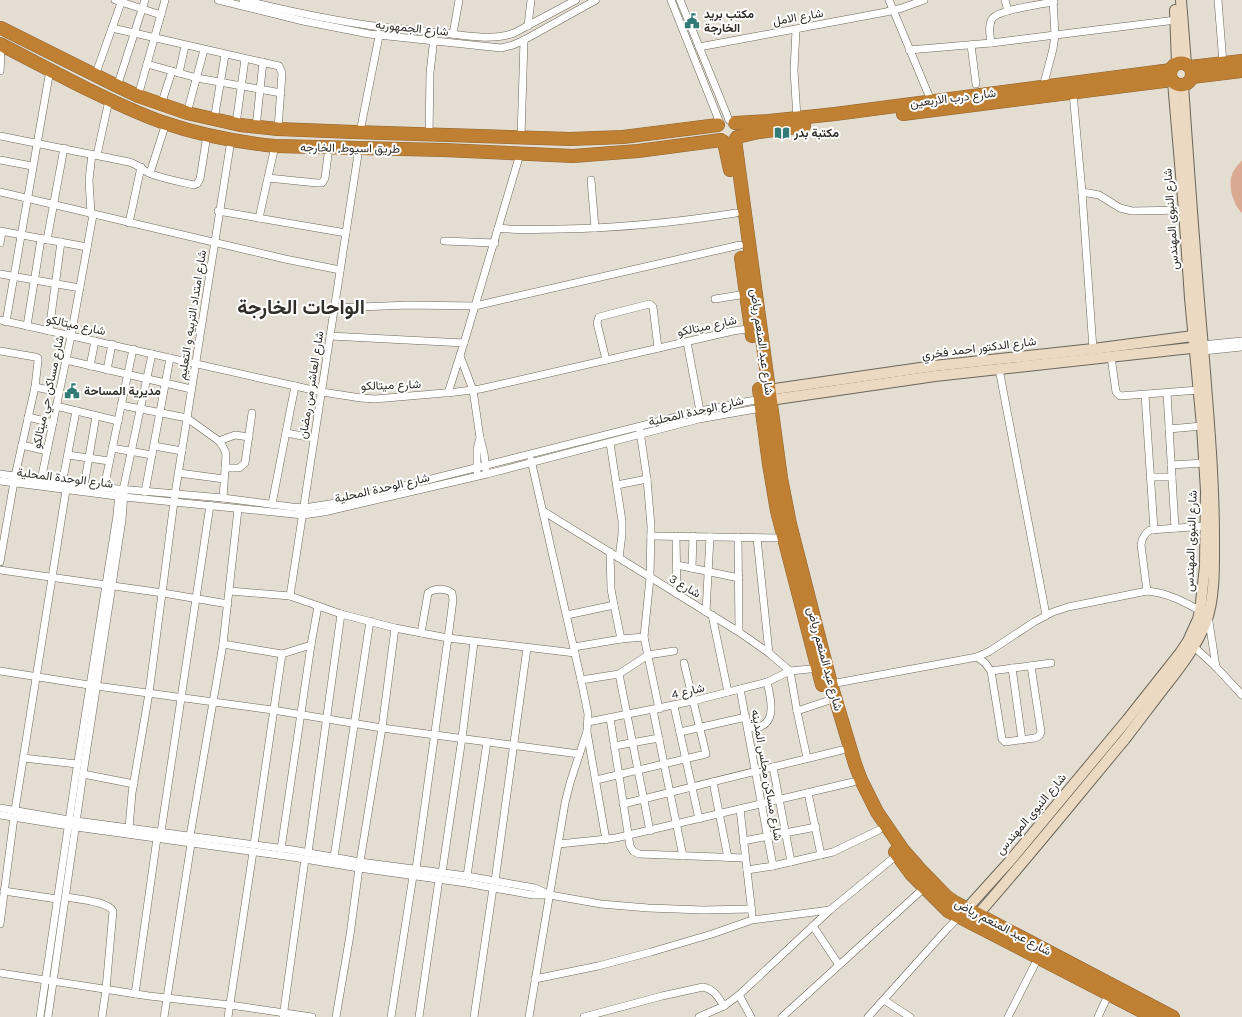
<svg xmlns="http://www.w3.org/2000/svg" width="1242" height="1017" font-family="Karla,Vazirmatn,sans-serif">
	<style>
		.green { fill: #d9a992 }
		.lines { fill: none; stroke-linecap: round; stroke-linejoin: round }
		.street-casing { stroke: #6b665b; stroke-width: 8 }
		.secondary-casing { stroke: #6b665b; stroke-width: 12 }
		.highway-casing { stroke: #8d6330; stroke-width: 14 }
		.street { stroke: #fff; stroke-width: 7 }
		.secondary { stroke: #ecd9c2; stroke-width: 10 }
		.highway { stroke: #c08034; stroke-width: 13 }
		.labels { text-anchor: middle; stroke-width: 4; stroke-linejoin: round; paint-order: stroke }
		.poi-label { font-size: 12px; font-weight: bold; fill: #2f2d28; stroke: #fff; text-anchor: start }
		.street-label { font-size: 12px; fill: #2f2d28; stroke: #fff }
		.town-label { font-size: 20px; font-weight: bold; fill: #2f2d28; stroke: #fff }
	</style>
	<rect width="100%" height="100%" fill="#e4ded2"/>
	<!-- green -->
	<path class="green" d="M 1242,160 L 1242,213 C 1233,204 1227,185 1233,172 C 1235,168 1239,164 1242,160 Z"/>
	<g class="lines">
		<!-- street casing -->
		<g class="street-casing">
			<g id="street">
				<path d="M 115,0 L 161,15"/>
				<path d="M 218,0 L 303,21 L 369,34 L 501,48 L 513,45 L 524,40 L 596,0"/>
				<path d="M 243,0 C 288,11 334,21 381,27 C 398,29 415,30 433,32 C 457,34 491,42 514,33 L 576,0"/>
				<path d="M 671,0 L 720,123"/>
				<path d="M 680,0 L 729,120"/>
				<path d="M 889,0 L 932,103"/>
				<path d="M 1005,0 L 1008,11"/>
				<path d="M 1218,0 L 1223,63"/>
				<path d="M 528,26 L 531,0"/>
				<path d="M 112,28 L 279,66 L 282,73 L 278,129"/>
				<path d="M 796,30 L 794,70 L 797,118"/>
				<path d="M 453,34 L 459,0"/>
				<path d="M 991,43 C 990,36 988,26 992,19 C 997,10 1042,4 1054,2"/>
				<path d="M 971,45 L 976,84"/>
				<path d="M 699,47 L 886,12 L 902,8 L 924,0"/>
				<path d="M 0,50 L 1,57 L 0,71"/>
				<path d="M 909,50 L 991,43 L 1176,20"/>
				<path d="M 147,64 L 197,78 L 281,93"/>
				<path d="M 179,73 L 185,46"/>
				<path d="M 95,76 L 122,0"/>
				<path d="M 117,87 L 145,0"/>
				<path d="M 1043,87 L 1053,49 L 1055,35 L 1053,0"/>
				<path d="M 1073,93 L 1082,192 L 1093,349"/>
				<path d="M 138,96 L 165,0"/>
				<path d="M 161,105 L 172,71"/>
				<path d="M 187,113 L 204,50"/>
				<path d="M 214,120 L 225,55"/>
				<path d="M 236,124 L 245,59"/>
				<path d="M 256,127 L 263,62"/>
				<path d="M 360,132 L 380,31"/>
				<path d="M 429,135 L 430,73 L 434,37"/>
				<path d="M 0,136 L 129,162 C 138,164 143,171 151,174 C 165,179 180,182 194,185 L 197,184 L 200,179 L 207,135"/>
				<path d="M 521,138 L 524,40"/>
				<path d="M 97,155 L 109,100"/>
				<path d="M 0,160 L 32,166"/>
				<path d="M 150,173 L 166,123"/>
				<path d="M 268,178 L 317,183 L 322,183 L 325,178 L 329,147"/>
				<path d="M 591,180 L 595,228"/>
				<path d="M 0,192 L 285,259 L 340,270"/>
				<path d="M 1082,192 L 1099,195 L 1120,208 L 1132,211 L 1184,210"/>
				<path d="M 218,211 L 346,233"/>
				<path d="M 91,214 L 89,180 L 92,154"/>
				<path d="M 259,218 L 275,146"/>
				<path d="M 129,223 L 141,167"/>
				<path d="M 498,228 C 519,231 541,229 562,229 C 620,228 679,222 736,213"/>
				<path d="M 0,231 L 87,247"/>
				<path d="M 47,240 L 64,148"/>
				<path d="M 444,241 L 495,243"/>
				<path d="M 0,243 L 2,232"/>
				<path d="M 0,274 L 80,288"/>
				<path d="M 715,299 L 746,294"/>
				<path d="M 335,308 L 409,305 L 475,306 L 740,245"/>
				<path d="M 0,320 L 322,392 L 361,398 L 375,399 L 456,392 L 480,389 L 733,331 L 754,328"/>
				<path d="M 6,322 L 50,70"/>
				<path d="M 27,326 L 41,239"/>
				<path d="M 49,331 L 61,242"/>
				<path d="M 330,336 L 464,343 L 448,393"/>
				<path d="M 687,342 L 700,411"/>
				<path d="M 464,343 C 483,280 501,217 520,154"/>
				<path d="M 1202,345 L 1242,341"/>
				<path d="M 0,351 L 35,357 L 38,358 L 38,361 L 35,387 L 15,476 L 0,562"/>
				<path d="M 1203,351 L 1242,347"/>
				<path d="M 460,356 L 473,390 L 480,438 L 484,453 L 486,470"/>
				<path d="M 1111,357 L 1116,392 L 1120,396 L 1199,390"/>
				<path d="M 66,360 L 191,389"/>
				<path d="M 606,360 L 597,323 L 599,317 L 649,304 L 651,305 L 653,307 L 658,348"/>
				<path d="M 90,366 L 95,341"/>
				<path d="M 999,369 L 1046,615"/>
				<path d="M 107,370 L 112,344"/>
				<path d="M 35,387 L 59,392"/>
				<path d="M 1167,393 L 1175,528"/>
				<path d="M 1145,395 L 1154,530"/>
				<path d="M 121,405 L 187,418 L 219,441 C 223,446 225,449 226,455 L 223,498"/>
				<path d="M 56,406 L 118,421"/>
				<path d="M 28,417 L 53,423"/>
				<path d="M 1169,429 L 1202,426"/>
				<path d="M 640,431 L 647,479 L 651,526 L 650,578 L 644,637 L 659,709"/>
				<path d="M 286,433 L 314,438"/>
				<path d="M 219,441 L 235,435 L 249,437"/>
				<path d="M 610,443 L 622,521 L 622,534 L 619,558"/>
				<path d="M 22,445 L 47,451"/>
				<path d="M 154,446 L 182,451"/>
				<path d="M 112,448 L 152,455"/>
				<path d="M 68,455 L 109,461"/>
				<path d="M 1171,465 L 1204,463"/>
				<path d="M 225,468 L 239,468 L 245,463 L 252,413"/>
				<path d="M 477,471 L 477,449 L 480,438"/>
				<path d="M 179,473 L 224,479"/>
				<path d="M 0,474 L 84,486 L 223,498 L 292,507 L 304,508 L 336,503 L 700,411 L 760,399"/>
				<path d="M 1150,477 L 1172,477"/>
				<path d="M 41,480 L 71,336 L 93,215"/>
				<path d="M 0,481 L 124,497 L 303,515 L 324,512 L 487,474 L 699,419 L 761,408"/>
				<path d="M 62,484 L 76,411"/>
				<path d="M 617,485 L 647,479"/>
				<path d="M 84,486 L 96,416"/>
				<path d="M 104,488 L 133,349"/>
				<path d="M 123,490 L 152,354"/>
				<path d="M 145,492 L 170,358"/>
				<path d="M 272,504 L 295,386"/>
				<path d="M 543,511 L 739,632 L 769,653 L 790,671 L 820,668"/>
				<path d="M 651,536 L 784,538"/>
				<path d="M 676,536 L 677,594"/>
				<path d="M 738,537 L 739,632"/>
				<path d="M 757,538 L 769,653"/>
				<path d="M 610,552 L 611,589 L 614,605 L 621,639"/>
				<path d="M 677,565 L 739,578"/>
				<path d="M 692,568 L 693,536"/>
				<path d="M 0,570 L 163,593 L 228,604"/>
				<path d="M 230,591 L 290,596 L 341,614 L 395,628 L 448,638 L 575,653"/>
				<path d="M 1147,591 L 1141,545 C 1142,538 1144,534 1150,530 L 1206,526"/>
				<path d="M 290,596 L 359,148"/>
				<path d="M 706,612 L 710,537"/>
				<path d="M 567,615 L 614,605"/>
				<path d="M 712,615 L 728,692"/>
				<path d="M 223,644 L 282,654"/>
				<path d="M 1191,644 L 1216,667 L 1242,695"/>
				<path d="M 574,647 L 621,639 L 644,637"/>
				<path d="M 977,657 L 985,663 L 991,671 L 1002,739 L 1005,742 L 1035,738 L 1039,736 L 1041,732 L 1031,666"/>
				<path d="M 1012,668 L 1022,740"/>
				<path d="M 0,671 L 89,685 L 273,710 L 382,728 L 579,754"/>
				<path d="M 991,671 L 1051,663"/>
				<path d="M 619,674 L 650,831"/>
				<path d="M 581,680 L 619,674 L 648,655 L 674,651"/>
				<path d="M 831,684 L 977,657 L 990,651 L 1034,622 L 1053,612 L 1068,607 L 1147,591 C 1170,593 1188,604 1208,615 L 1216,667"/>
				<path d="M 740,689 L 773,866"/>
				<path d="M 674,706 L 699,819"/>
				<path d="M 653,710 L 683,856"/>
				<path d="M 797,711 L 827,701"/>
				<path d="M 610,718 L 630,846 L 633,851 L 639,854 L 745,858"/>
				<path d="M 588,722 L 693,701 L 767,682 L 790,671 L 797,711 L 807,758"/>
				<path d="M 748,728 C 778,730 772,702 767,682"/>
				<path d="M 587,732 L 606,840"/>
				<path d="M 680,732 L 746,717"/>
				<path d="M 614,746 L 659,738"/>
				<path d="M 23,758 L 77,764"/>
				<path d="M 773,767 L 791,862"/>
				<path d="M 83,774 L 134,784"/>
				<path d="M 596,780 L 706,754 L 684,663"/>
				<path d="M 713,782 L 728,858"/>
				<path d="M 808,793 L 821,855"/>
				<path d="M 623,804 L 842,750"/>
				<path d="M 0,808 L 69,820 L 293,850 L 360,862 L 467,876 L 535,888 L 550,895"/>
				<path d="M 740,809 L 752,914"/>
				<path d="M 15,810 L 66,490"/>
				<path d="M 0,815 L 69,826 L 292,857 L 359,868 L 466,883 L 533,895 L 550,895 L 601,904 L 648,908 L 703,910 L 751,909"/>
				<path d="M 129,828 L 132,793 L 149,693 L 175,494 L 231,140"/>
				<path d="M 161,832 L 210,505"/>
				<path d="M 190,836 L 223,644 L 238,509"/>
				<path d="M 743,841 L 816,827"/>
				<path d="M 559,844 L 616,838 L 853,782"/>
				<path d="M 254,845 L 282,654 L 311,645 L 318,606"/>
				<path d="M 281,849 L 311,645"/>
				<path d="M 308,853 L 341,614"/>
				<path d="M 334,857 L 370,621"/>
				<path d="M 360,862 L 382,728 L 395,628"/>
				<path d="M 416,869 L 448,638 L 453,600 L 452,593 C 445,588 435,588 428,593 L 421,633"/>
				<path d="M 747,870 L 773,866 L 833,852 L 879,830"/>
				<path d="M 442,873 L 462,738 L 474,642"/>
				<path d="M 467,876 L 487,742"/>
				<path d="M 495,881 L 527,648"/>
				<path d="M 4,891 L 57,899"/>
				<path d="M 66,897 C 77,899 107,901 113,911 L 106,989 L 102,1017"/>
				<path d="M 0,924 L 14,817"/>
				<path d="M 813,926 L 839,965"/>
				<path d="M 0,973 L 149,996 L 230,1005 L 312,1017"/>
				<path d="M 535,979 L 598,966 L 651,952 L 712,934 L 752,920 L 830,910"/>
				<path d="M 135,994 L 157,838"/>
				<path d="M 739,995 L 751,1017"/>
				<path d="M 884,1000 L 910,1017"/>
				<path d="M 40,1017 L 76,774 L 117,515 L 119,492"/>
				<path d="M 48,1017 L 83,774 L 122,520 L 124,493"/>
				<path d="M 164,1017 L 191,844"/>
				<path d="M 228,1017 L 253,852"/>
				<path d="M 283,1017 L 305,859"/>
				<path d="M 336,1017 L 350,935 L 359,868"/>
				<path d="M 391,1017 L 413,876"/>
				<path d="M 419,1017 L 439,879"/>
				<path d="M 474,1017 L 493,888"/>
				<path d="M 529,1017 L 565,803 L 570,783 L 587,731 L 588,714 L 581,680 L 531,460"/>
				<path d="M 584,1017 L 662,996 L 703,987 C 714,989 718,997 724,1006"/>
				<path d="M 699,1017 L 724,1006 L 739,995 L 830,910 L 897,855"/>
				<path d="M 782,1017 L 924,888"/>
				<path d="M 868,1017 L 947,929 L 959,917"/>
				<path d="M 1008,1017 L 1038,958"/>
				<path d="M 1098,1017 L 1109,993"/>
			</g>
		</g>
		<!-- secondary casing -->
		<g class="secondary-casing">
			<g id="secondary">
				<path d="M 1181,0 L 1186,64"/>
				<path d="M 1175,10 L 1177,64"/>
				<path d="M 768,390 L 934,366 L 1093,349 L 1193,336"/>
				<path d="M 770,400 L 935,376 L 1200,347"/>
				<path d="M 962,914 L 1009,862 L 1127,720 L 1180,653 L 1188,641 L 1198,619 L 1200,611 L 1205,566 L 1206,491 L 1202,426 L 1190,298 L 1184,210 L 1173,82"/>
				<path d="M 974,919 C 1026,860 1075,799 1125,739 C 1139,721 1153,702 1167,684 C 1182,665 1197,645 1206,622 C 1215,598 1214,565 1214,540 C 1214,475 1208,411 1203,347 C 1195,259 1189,172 1183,85"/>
			</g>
		</g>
		<!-- highway casing -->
		<g class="highway-casing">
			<g id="highway">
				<path d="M 1,28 L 115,85 L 138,96 L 187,113 L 240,125 L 278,129 L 354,132 L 570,139 L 623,137 L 718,125"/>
				<path d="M 0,44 C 29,59 57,74 87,89 C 112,101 138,114 165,123 C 200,135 237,142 275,146 L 444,150 L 573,156 L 638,151 L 721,140"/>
				<circle cx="1181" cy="74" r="11"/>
				<path d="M 1190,67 L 1242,61"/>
				<path d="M 1192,77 L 1242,71"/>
				<path d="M 903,114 L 1172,80"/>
				<path d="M 735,123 L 769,121 L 835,114 L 1171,70"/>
				<path d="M 737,137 L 759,132 L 804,126"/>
				<path d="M 735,140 L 781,478 L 790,524 L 831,684 L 855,764 L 861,780 L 877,812 L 903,850 L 918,867 L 947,897 L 956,903 L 1173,1017"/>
				<path d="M 724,142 L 730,170"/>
				<path d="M 741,258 L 752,336"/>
				<path d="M 759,389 L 769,464 L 777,511 L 822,685"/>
				<path d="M 895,852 L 911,874 L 948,911 L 1153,1017"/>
			</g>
		</g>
		<!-- street -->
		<use href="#street" class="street"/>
		<!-- secondary -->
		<use href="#secondary" class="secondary"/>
		<!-- highway -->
		<use href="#highway" class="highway"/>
	</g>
	<!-- icons -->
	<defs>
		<g id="civic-bare" transform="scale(1.2)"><path d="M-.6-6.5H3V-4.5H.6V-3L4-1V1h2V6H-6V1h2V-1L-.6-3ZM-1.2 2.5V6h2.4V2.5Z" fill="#317a76" stroke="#fff" stroke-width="2.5" paint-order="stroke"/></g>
		<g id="library-bare" transform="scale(1.2)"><path d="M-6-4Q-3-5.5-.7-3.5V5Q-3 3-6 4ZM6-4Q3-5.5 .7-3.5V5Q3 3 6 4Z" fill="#317a76" stroke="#fff" stroke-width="2.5" paint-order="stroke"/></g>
	</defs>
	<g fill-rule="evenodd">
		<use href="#civic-bare" x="692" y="21"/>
		<use href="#library-bare" x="782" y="133"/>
		<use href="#civic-bare" x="72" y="391"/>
	</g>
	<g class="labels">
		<!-- poi labels -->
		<g class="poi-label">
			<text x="704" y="18">مكتب بريد<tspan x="704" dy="14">الخارجة</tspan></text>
			<text x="794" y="137">مكتبة بدر</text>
			<text x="84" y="395">مديرية المساحة</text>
		</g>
		<!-- street labels -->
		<g class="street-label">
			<text transform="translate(798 17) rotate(-10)" y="4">شارع الامل</text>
			<text transform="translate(412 28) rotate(6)" y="4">شارع الجمهوريه</text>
			<text transform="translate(953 98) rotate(-7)" y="4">شارع درب الاربعين</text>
			<text transform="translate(350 148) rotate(1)" y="4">طريق اسيوط, الخارجه</text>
			<text transform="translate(1171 219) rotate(-94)" y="4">شارع النبوى المهندس</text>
			<text transform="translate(192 315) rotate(-81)" y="4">شارع امتداد التربيه و التعليم</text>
			<text transform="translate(76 325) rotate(12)" y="4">شارع ميتالكو</text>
			<text transform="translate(707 326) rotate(-12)" y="4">شارع ميتالكو</text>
			<text transform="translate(762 342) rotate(82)" y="4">شارع عبد المنعم رياض</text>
			<text transform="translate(979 348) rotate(-7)" y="4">شارع الدكتور احمد فخري</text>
			<text transform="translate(311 385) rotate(-81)" y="4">شارع العاشر من رمضان</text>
			<text transform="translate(391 385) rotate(-2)" y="4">شارع ميتالكو</text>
			<text transform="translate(48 392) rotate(-78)" y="4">شارع مساكن حي ميتالكو</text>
			<text transform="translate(696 411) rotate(-13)" y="4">شارع الوحدة المحلية</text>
			<text transform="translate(65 478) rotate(7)" y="4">شارع الوحدة المحلية</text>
			<text transform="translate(382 488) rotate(-13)" y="4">شارع الوحدة المحلية</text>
			<text transform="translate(1191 541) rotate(-88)" y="4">شارع النبوى المهندس</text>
			<text transform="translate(685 586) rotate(31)" y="4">شارع 3</text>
			<text transform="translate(825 659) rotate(75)" y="4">شارع عبد المنعم رياض</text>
			<text transform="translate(688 691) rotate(-13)" y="4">شارع 4</text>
			<text transform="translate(767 775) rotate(80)" y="4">شارع مساكن مجلس المدينه</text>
			<text transform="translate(1031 814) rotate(-50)" y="4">شارع النبوى المهندس</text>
			<text transform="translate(1003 927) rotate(28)" y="4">شارع عبد المنعم رياض</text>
		</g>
		<!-- town labels -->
		<g class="town-label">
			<text x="301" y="314">الواحات الخارجة</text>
		</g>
	</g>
</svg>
